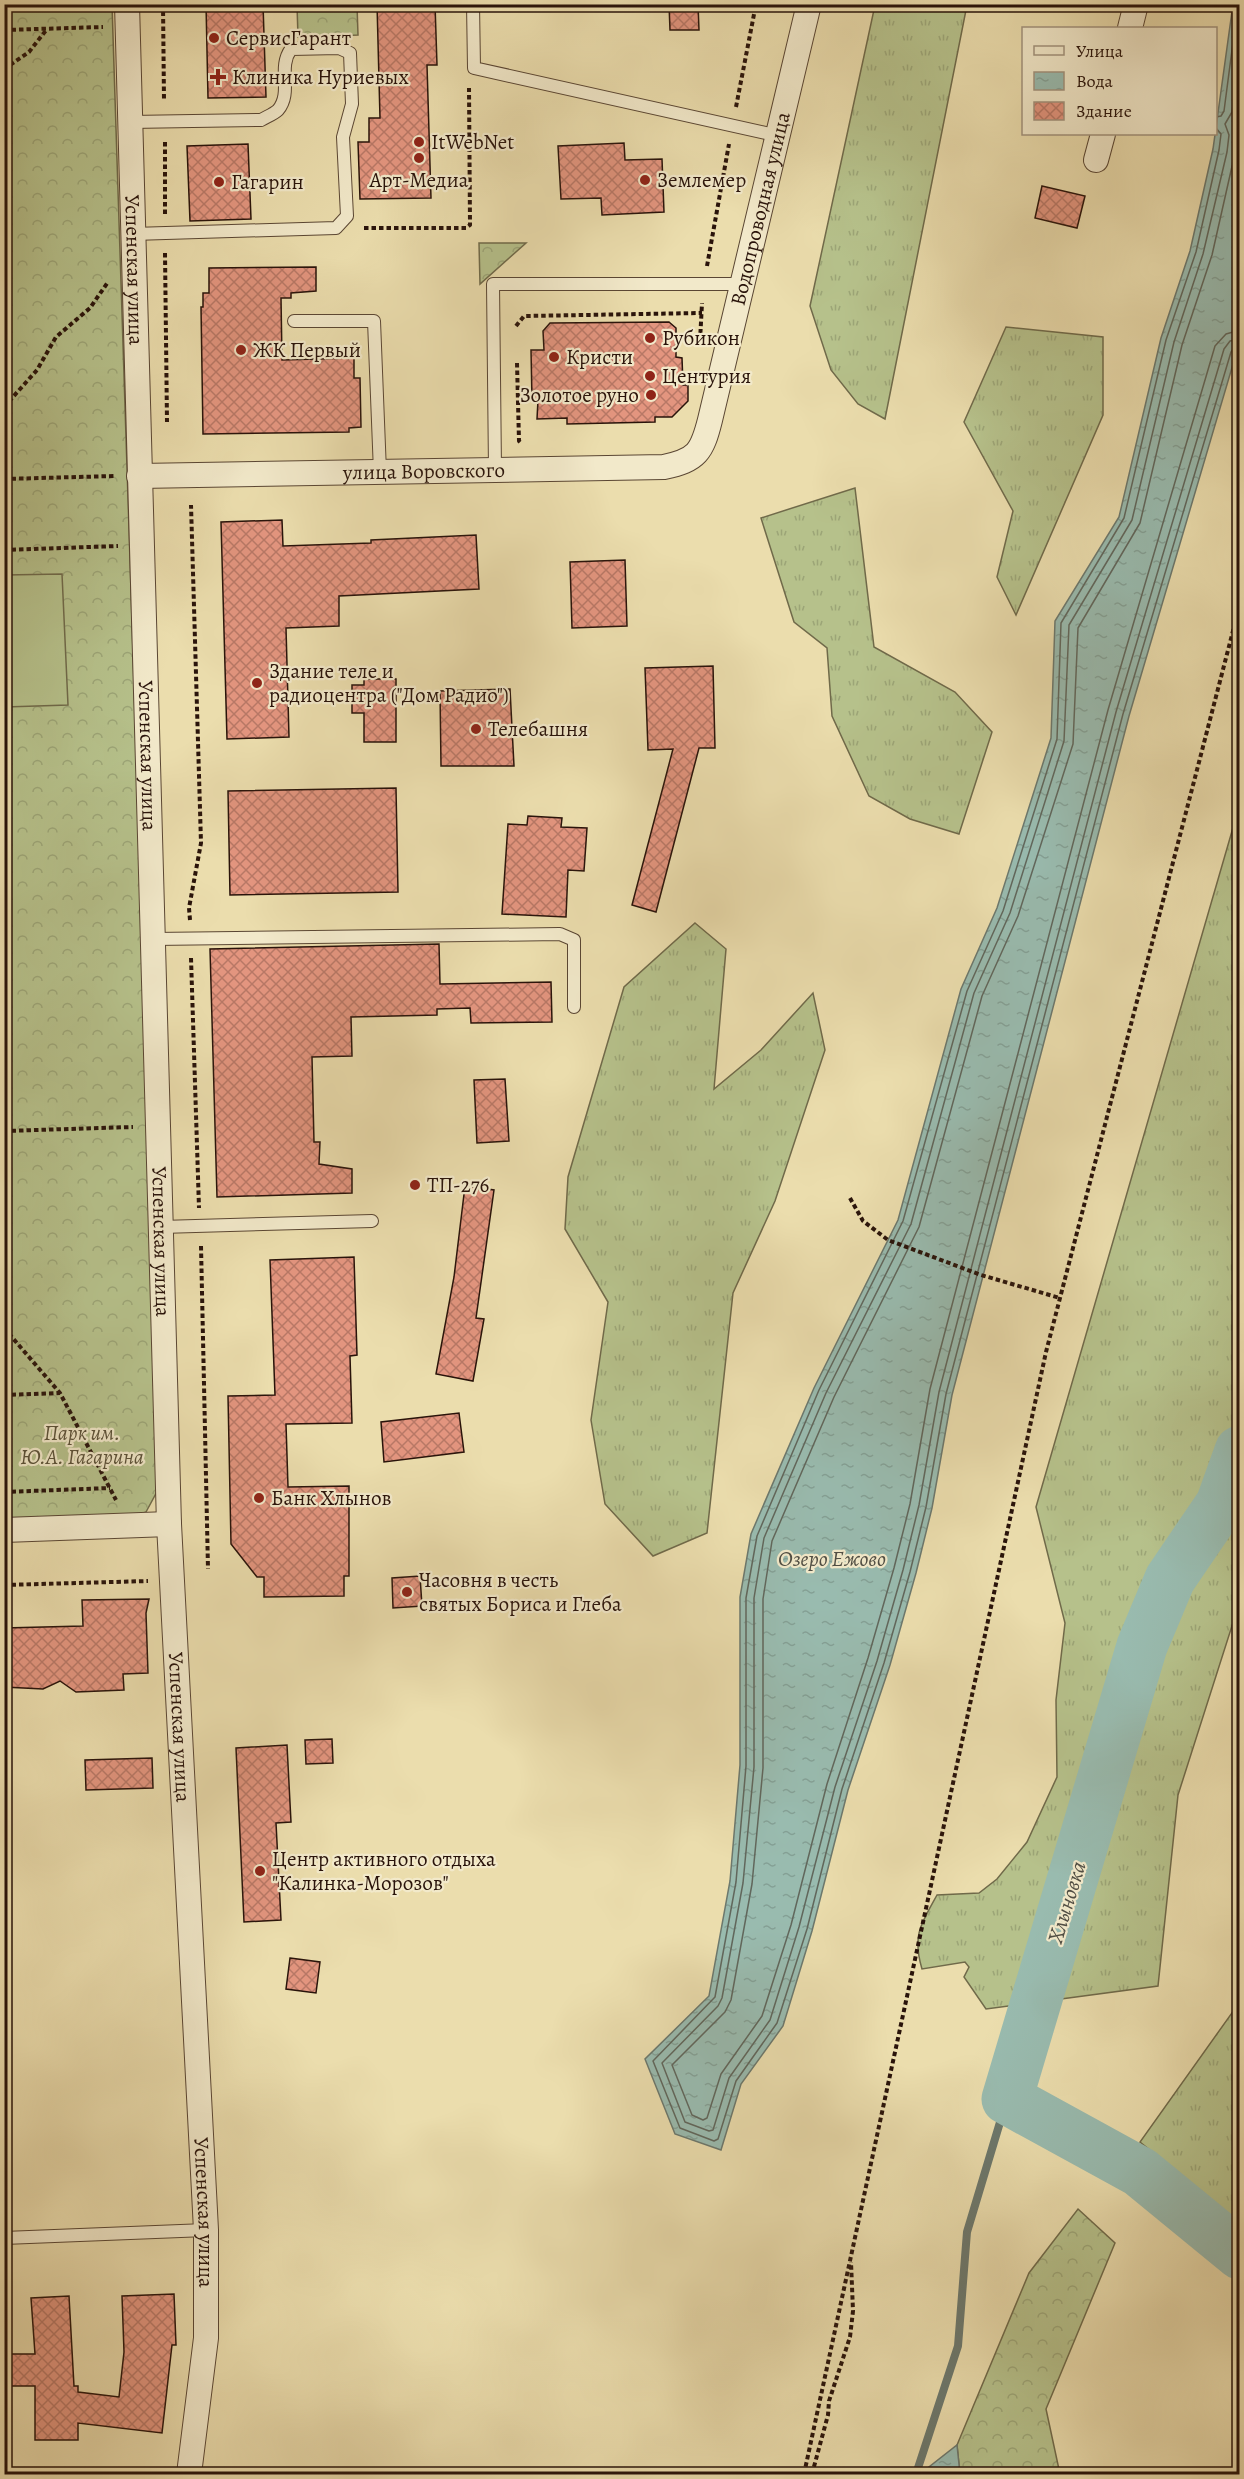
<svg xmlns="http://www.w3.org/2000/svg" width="1244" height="2479" font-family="Alegreya,serif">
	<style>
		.grass { fill: url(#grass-tufts); stroke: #706a4a; stroke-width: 1.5 }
		.forest { fill: url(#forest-crowns); stroke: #706a4a; stroke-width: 1.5 }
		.pitch { fill: #b6c18b; stroke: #706a4a; stroke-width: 1.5 }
		.water { fill: url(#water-ripples); stroke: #6c786d; stroke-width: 1.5 }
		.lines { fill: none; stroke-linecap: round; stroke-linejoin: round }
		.shore { stroke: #61675c; stroke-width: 1.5 }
		.stream { stroke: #6c786d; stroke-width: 8 }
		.river { stroke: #99bbaf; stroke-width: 51 }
		.building { fill: url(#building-cross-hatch); stroke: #29130a; stroke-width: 1.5 }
		.service-casing { stroke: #5a4633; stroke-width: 14 }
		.minor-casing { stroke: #5a4633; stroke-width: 26 }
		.path { stroke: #29130a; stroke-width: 4; stroke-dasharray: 4.5 3; stroke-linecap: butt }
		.service { stroke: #f2e9ca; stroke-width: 12 }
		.minor { stroke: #f2e9ca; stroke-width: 24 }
		.poi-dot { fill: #8f2418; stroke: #f2e9ca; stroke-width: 2 }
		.labels { text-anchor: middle; stroke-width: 4.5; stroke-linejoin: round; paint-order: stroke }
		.poi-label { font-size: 21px; fill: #29130a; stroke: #f2e9ca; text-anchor: start }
		.street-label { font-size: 21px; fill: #29130a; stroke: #f2e9ca }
		.park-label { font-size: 21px; font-style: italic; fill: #5a5037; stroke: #f2e9ca }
		.water-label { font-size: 22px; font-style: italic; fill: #504e44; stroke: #f2e9ca }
	</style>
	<defs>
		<pattern id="grass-tufts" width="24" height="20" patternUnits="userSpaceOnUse" patternTransform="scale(1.5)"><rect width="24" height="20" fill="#b6c18b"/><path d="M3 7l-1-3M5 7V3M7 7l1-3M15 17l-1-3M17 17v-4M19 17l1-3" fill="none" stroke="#9ca577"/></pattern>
		<pattern id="forest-crowns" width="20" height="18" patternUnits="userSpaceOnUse" patternTransform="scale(1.5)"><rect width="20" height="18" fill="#b6c18b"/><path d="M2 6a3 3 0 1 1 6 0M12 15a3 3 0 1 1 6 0" fill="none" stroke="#9ca577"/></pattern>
		<pattern id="water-ripples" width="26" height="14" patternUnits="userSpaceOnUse" patternTransform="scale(1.5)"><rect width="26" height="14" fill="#99bbaf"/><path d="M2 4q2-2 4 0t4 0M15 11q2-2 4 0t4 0" fill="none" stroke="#84a095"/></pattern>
		<pattern id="building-cross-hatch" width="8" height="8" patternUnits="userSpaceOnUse" patternTransform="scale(1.5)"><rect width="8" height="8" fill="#e3957f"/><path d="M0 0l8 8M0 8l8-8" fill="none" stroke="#b87866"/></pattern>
	</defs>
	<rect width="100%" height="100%" fill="#ebddad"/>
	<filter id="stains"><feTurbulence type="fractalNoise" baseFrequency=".00333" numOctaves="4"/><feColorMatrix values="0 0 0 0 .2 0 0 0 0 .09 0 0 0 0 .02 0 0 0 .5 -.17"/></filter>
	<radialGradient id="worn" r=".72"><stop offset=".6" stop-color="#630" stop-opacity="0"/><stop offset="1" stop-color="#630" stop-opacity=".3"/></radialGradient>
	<!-- grass -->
	<g class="grass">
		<path d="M 875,5 L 967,5 L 885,419 L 858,404 L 831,370 L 810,306 Z"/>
		<path d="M 1006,327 L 1103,337 L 1103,415 L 1016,615 L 997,577 L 1013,511 L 964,422 Z"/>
		<path d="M 855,488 L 874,647 L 955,692 L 992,732 L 959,834 L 910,819 L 869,796 L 832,716 L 827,648 L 794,622 L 761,518 Z"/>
		<path d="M 1239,807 L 1239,1604 L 1178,1795 L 1158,1986 L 986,2009 L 964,1977 L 969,1967 L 965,1962 L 922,1969 C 912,1935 921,1924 937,1895 L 979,1893 L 997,1879 L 1027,1842 L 1057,1777 L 1056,1700 L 1065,1623 L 1036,1507 Z"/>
		<path d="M 695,923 L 726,949 L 714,1089 L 761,1050 L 813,993 L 825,1050 L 775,1201 L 733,1293 L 707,1533 L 653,1556 L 605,1504 L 591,1420 L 608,1302 L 565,1229 L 568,1177 L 624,987 Z"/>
		<path d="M 1239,2003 L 1239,2222 L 1140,2142 Z"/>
	</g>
	<!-- forest -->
	<g class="forest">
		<path d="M 5,5 L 112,5 L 160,1486 L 146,1512 L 124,1521 L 5,1527 Z"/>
		<path d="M 297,5 L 357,5 L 358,35 L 298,37 Z"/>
		<path d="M 479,243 L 526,243 L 480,284 Z"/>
		<path d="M 1078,2209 L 1115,2243 L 1046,2409 L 1060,2474 L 960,2474 L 957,2445 L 1029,2273 Z"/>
	</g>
	<!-- pitch -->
	<path class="pitch" d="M 62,574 L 68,705 L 5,707 L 5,575 Z"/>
	<!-- water -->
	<g class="water">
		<path d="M 1233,4 L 1240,5 L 1239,344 L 1129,716 L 952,1395 L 932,1508 L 916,1573 L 890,1665 L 848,1790 L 812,1931 L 783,2026 L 741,2084 L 721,2150 L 675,2134 L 645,2059 L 709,1996 L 730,1881 L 740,1765 L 740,1597 L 751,1534 L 814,1388 L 898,1220 L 961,989 L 997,908 L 1051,738 L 1055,621 L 1119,517 L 1161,338 L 1190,251 L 1213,149 Z"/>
		<path d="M 957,2445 L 960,2474 L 920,2474 Z"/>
	</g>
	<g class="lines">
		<!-- shore -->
		<g class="shore">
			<path d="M 1240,54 L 1232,112 L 1225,124 L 1229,135 L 1227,152 L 1203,254 L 1174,342 L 1132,520 L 1069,625 L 1064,741 L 1010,913 L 974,993 L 911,1224 L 826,1393 L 764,1538 L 754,1598 L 754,1767 L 743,1883 L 722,1998 L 718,2006 L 662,2063 L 685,2122 L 709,2131 L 713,2130 L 729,2078 L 770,2020 L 799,1927 L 835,1787 L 877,1661 L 903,1570 L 919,1505 L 939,1392 L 1116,712 L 1224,349 L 1230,341 L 1240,339"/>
			<path d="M 1216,117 L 1221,116 L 1224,111 L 1238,4"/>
			<path d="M 1240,118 L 1236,125 L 1238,135 L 1235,153 L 1212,255 L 1182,345 L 1140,523 L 1078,628 L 1073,744 L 1018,916 L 982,996 L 919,1227 L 834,1397 L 772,1541 L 763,1599 L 763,1768 L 752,1884 L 731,2000 L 725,2012 L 672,2065 L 692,2115 L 703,2120 L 707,2118 L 721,2074 L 762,2016 L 791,1925 L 827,1784 L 868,1658 L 894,1568 L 910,1504 L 930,1389 L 1108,710 L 1215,346 L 1226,334 L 1240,330"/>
			<path d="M 1216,128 L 1221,134 L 1219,150 L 1196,252 L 1166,340 L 1124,518 L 1061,623 L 1057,739 L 1003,911 L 967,991 L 903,1221 L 819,1390 L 757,1536 L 746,1598 L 746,1766 L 736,1882 L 715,1997 L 653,2061 L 680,2128 L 714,2141 L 718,2139 L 736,2081 L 777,2023 L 807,1929 L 842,1789 L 884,1663 L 910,1572 L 926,1507 L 946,1394 L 1123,714 L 1231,352 L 1234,348 L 1240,347"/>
		</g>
		<!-- stream -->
		<path class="stream" d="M 916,2474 L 958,2346 L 967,2232 L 1007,2099"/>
		<!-- river -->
		<path class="river" d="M 1240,1451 L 1221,1504 L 1170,1579 L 1142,1646 L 1007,2099 L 1140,2172 L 1240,2254"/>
	</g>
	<!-- building -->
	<g class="building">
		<path d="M 206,4 L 263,4 L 266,97 L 208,98 Z"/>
		<path d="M 377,4 L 435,4 L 437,65 L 427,65 L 431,198 L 360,199 L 358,142 L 369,142 L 369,118 L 380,118 Z"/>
		<path d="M 669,4 L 698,4 L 699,30 L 670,30 Z"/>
		<path d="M 624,143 L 625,160 L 662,159 L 664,212 L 602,215 L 601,198 L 561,199 L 558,146 Z"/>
		<path d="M 248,144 L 251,219 L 190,221 L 187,146 Z"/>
		<path d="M 1042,186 L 1085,196 L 1077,228 L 1035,218 Z"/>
		<path d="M 316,267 L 316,291 L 291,293 L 291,298 L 281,298 L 282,360 L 354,358 L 354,378 L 360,378 L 361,427 L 349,428 L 349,432 L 203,434 L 201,307 L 203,307 L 203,293 L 209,293 L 209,268 Z"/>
		<path d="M 669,322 L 676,328 L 676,357 L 682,358 L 683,385 L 688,385 L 688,401 L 672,417 L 655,417 L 655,422 L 567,424 L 567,418 L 537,419 L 538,400 L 532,400 L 531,350 L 544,350 L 543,331 L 550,323 Z"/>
		<path d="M 282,520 L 283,546 L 371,543 L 371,540 L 476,535 L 479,589 L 339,596 L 339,626 L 286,628 L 289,737 L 227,739 L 221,522 Z"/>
		<path d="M 625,560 L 627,626 L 572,628 L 570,562 Z"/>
		<path d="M 713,666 L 715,748 L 699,748 L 656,912 L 632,905 L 673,749 L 648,750 L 645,668 Z"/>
		<path d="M 364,679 L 396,679 L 396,742 L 364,742 L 364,713 L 352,713 L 352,685 L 364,685 Z"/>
		<path d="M 510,689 L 514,766 L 441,766 L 440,691 Z"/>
		<path d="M 396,788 L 398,892 L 230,895 L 228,791 Z"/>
		<path d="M 528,816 L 562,818 L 561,827 L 587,828 L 584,871 L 568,870 L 566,917 L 502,914 L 508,824 L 527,825 Z"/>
		<path d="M 439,944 L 440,984 L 551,982 L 552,1022 L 471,1023 L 470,1008 L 437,1009 L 437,1015 L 351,1017 L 352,1056 L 312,1057 L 314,1142 L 320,1142 L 319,1164 L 352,1169 L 352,1193 L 217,1197 L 210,949 Z"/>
		<path d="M 505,1079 L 509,1141 L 477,1143 L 474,1080 Z"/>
		<path d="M 465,1186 L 494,1190 L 476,1318 L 484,1319 L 473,1381 L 436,1374 L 454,1277 Z"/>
		<path d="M 354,1257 L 357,1355 L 350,1356 L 352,1423 L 286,1424 L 288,1487 L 349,1486 L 349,1576 L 344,1576 L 344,1596 L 264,1597 L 264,1577 L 257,1577 L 231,1544 L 228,1396 L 275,1395 L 270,1260 Z"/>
		<path d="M 459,1413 L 464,1452 L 384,1462 L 381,1422 Z"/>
		<path d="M 420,1576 L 422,1606 L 393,1608 L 392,1578 Z"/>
		<path d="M 149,1599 L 146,1613 L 148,1673 L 123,1674 L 124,1690 L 76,1692 L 60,1681 L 43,1689 L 4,1687 L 4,1628 L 83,1626 L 82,1600 Z"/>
		<path d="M 332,1739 L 333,1763 L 306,1764 L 305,1740 Z"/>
		<path d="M 287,1745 L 291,1822 L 276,1823 L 281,1920 L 244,1922 L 236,1748 Z"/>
		<path d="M 152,1758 L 153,1788 L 86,1790 L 85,1760 Z"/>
		<path d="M 290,1958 L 320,1962 L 316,1993 L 286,1989 Z"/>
		<path d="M 174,2294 L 176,2345 L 172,2345 L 162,2433 L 78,2423 L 78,2440 L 35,2440 L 35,2386 L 4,2386 L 4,2354 L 35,2354 L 31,2298 L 69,2296 L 74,2386 L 78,2386 L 78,2392 L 119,2397 L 124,2352 L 122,2296 Z"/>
	</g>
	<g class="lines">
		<!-- service casing -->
		<g class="service-casing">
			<g id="service">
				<path d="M 473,4 L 474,68 L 779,136"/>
				<path d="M 130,122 L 261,120 C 266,117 274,114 278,110 C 293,92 277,68 291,49 L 339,48 L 350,53 L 352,104 L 343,137 L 347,216 L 336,228 L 133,234"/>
				<path d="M 294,321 L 374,321 L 380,472"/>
				<path d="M 495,470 L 493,284 L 743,284"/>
				<path d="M 153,939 L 560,934 L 574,940 L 574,1007"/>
				<path d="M 161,1227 L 372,1221"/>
				<path d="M 4,2238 L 206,2230"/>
			</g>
		</g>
		<!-- minor casing -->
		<g class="minor-casing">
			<g id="minor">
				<path id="s1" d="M 127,4 L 169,1524 L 206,2230 L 206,2338 L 189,2474"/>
				<path d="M 1130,28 L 1136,4"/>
				<path d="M 1096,160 L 1103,134"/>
				<path id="s2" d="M 139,476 L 664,467 C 697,460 702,452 710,420 L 809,4"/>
				<path d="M 4,1530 L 169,1524"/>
			</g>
		</g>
		<!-- path -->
		<g class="path">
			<path d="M 163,4 L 164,101"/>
			<path d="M 4,30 L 103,27"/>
			<path d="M 4,69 L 29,52 L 47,29"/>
			<path d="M 736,107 L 756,4"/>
			<path d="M 165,142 L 165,215"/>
			<path d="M 364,228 L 466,228 L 470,225 L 469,88"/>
			<path d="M 165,253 L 167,422"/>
			<path d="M 707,266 L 729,144"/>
			<path d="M 516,326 L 524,316 L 702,313"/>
			<path d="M 700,341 L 702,303"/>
			<path d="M 517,363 L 519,441 L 522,444"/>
			<path d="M 4,407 L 37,370 L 56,337 L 90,308 L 108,282"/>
			<path d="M 4,479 L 114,476"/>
			<path d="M 4,550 L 118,546"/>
			<path d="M 190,920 L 189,908 L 201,843 L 191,505"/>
			<path d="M 191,958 L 199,1208"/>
			<path d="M 4,1131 L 133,1127"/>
			<path d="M 850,1198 L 863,1221 L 888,1240 L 981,1275 L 1060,1298"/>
			<path d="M 201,1246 L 208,1569"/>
			<path d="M 4,1328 L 60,1393 L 116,1500"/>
			<path d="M 4,1395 L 60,1393"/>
			<path d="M 4,1492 L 110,1488"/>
			<path d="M 4,1585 L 148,1581"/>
			<path d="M 804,2474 L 1046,1352 L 1240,604"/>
			<path d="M 812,2474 L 828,2415 L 829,2401 L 850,2337 L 853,2311 L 851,2262"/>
		</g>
		<!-- service -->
		<use href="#service" class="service"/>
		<!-- minor -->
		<use href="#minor" class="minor"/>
	</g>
	<!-- markers -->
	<g class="poi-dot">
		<circle cx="214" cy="38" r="6"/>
		<path d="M215 68h6v6h6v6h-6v6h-6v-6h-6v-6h6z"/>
		<circle cx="419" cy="142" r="6"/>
		<circle cx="419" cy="158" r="6"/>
		<circle cx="645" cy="180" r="6"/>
		<circle cx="219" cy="182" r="6"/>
		<circle cx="650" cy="338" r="6"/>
		<circle cx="241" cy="350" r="6"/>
		<circle cx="554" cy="357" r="6"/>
		<circle cx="650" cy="376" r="6"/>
		<circle cx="651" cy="395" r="6"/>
		<circle cx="257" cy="683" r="6"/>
		<circle cx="476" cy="729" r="6"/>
		<circle cx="415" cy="1185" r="6"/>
		<circle cx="259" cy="1498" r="6"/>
		<circle cx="407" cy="1592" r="6"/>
		<circle cx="260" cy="1871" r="6"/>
	</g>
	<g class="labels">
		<!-- poi labels -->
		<g class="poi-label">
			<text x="226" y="45">СервисГарант</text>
			<text x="232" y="84">Клиника Нуриевых</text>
			<text x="431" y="149">ItWebNet</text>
			<text x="419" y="187" text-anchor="middle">Арт-Медиа</text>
			<text x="657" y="187">Землемер</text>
			<text x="231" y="189">Гагарин</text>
			<text x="662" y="345">Рубикон</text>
			<text x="253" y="357">ЖК Первый</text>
			<text x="566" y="364">Кристи</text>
			<text x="662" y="383">Центурия</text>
			<text x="639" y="402" text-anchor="end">Золотое руно</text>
			<text x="269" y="678">Здание теле и<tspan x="269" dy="24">радиоцентра ("Дом Радио")</tspan></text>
			<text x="488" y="736">Телебашня</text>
			<text x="427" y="1192">ТП-276</text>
			<text x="271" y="1505">Банк Хлынов</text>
			<text x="419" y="1587">Часовня в честь<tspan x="419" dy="24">святых Бориса и Глеба</tspan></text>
			<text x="272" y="1866">Центр активного отдыха<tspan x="272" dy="24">"Калинка-Морозов"</tspan></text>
		</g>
		<!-- street labels -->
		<g class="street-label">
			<text dy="7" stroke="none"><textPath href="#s2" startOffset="814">Водопроводная улица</textPath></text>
			<text dy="7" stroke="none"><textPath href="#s1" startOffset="266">Успенская улица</textPath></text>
			<text dy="7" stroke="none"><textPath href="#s2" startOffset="285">улица Воровского</textPath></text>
			<text dy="7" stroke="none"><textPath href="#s1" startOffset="752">Успенская улица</textPath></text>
			<text dy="7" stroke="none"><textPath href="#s1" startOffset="1238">Успенская улица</textPath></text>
			<text dy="7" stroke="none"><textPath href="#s1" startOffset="1724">Успенская улица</textPath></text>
			<text dy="7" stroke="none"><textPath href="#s1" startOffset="2210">Успенская улица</textPath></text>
		</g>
		<!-- park labels -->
		<g class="park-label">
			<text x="82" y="1440">Парк им.<tspan x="82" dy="24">Ю.А. Гагарина</tspan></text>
		</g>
		<!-- water labels -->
		<g class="water-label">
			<text x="832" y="1566">Озеро Ежово</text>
			<text transform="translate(1066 1902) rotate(-73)" y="8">Хлыновка</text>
		</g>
	</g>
	<!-- margin -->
	<rect width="1244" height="2479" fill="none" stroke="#ebddad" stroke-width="24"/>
	<rect x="6" y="6" width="1232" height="2467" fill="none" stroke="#29130a" stroke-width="3"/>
	<rect x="12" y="12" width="1220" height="2455" fill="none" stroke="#29130a" stroke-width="1.5"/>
	<!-- legend -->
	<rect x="1022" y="27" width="195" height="108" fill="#f2e9ca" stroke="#a2937d" stroke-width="1.5"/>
	<rect x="1034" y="46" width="30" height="9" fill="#f2e9ca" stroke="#a2937d" stroke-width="1.5"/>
	<text x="1076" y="57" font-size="18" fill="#29130a">Улица</text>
	<rect x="1034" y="72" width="30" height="18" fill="url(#water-ripples)" stroke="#a2937d" stroke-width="1.5"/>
	<text x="1076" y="87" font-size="18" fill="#29130a">Вода</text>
	<rect x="1034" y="102" width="30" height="18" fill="url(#building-cross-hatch)" stroke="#a2937d" stroke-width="1.5"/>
	<text x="1076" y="117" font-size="18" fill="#29130a">Здание</text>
	<rect width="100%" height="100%" filter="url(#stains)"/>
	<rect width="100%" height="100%" fill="url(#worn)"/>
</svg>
